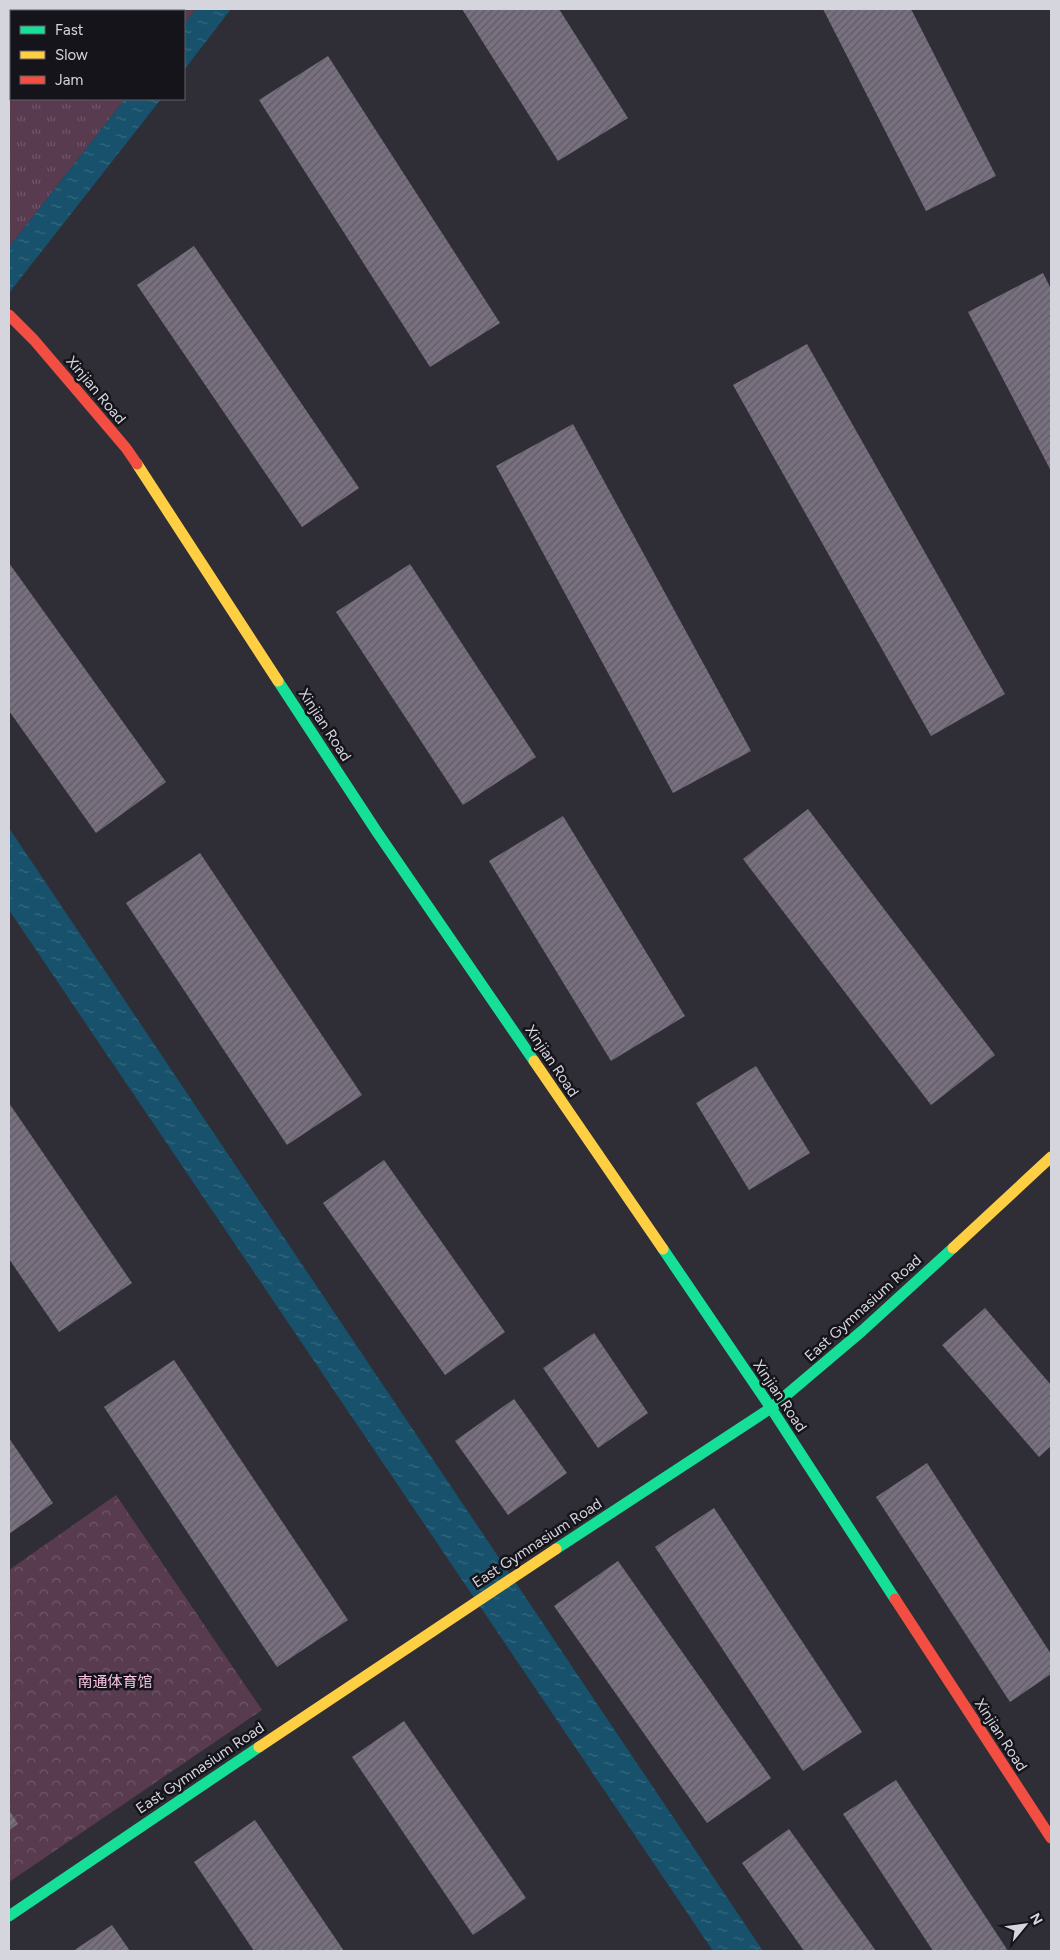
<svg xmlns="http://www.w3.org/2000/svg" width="1060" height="1960" font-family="Figtree,'Noto Sans SC',sans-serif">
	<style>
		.grass { fill: url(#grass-tufts) }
		.forest { fill: url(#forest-crowns) }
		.water { fill: url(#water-ripples) }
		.building { fill: url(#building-hatch) }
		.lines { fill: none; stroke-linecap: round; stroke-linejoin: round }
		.fast { stroke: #16e098; stroke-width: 11 }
		.slow { stroke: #ffcf43; stroke-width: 11 }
		.jam { stroke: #f24e42; stroke-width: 11 }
		.labels { text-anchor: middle; stroke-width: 5; stroke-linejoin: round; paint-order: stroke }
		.street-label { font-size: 15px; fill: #d5d5de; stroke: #15141a }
		.park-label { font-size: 15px; fill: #fcc5e7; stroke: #15141a }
	</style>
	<defs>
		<pattern id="grass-tufts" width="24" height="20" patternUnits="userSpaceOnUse" patternTransform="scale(1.25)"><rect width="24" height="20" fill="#593b50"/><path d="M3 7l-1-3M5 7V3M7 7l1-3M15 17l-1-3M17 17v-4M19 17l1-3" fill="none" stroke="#705669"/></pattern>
		<pattern id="forest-crowns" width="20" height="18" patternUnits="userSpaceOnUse" patternTransform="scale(1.25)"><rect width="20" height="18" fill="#593b50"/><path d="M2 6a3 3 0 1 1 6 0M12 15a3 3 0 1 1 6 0" fill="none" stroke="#705669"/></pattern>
		<pattern id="water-ripples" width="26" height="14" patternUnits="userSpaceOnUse" patternTransform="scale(1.25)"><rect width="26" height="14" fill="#17516b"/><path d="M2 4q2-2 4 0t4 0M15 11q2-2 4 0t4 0" fill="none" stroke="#386980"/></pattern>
		<pattern id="building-hatch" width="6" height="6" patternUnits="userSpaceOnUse" patternTransform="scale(1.25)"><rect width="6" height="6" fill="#78707f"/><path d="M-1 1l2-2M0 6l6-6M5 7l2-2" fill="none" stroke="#5f5a64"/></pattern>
	</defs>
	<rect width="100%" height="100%" fill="#2f2e36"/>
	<!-- grass -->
	<g class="grass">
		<path d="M 66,9 L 196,9 L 184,24 L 184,11 L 64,11 Z"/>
		<path d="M 11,80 L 11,99 L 125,99 L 9,247 L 9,83 Z"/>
	</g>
	<!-- forest -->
	<path class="forest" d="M 116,1495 L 262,1710 L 9,1882 L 9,1570 Z"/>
	<!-- water -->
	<g class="water">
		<path d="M 196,9 L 231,9 L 184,70 L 184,24 Z"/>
		<path d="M 125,99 L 161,99 L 9,293 L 9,247 Z"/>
		<path d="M 9,828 L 763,1951 L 713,1951 L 9,910 Z"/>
	</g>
	<!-- building -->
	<g class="building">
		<path d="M 462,9 L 559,9 L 628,118 L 558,161 Z"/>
		<path d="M 823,9 L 911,9 L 996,176 L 926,211 Z"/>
		<path d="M 328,56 L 500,323 L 430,367 L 259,100 Z"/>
		<path d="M 194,246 L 359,488 L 302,527 L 137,285 Z"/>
		<path d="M 1043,273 L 1051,289 L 1051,471 L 968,312 Z"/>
		<path d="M 807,344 L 1005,694 L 931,736 L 733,385 Z"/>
		<path d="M 573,424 L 751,751 L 673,793 L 496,466 Z"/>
		<path d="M 9,563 L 166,782 L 96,833 L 9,711 Z"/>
		<path d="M 410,564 L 536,757 L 463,805 L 336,612 Z"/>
		<path d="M 808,809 L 995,1055 L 931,1105 L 743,859 Z"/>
		<path d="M 563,816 L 685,1016 L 611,1061 L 489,861 Z"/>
		<path d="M 200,853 L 362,1095 L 287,1145 L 126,903 Z"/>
		<path d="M 756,1066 L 810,1153 L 749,1190 L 696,1103 Z"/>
		<path d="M 9,1103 L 132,1283 L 59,1332 L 9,1259 Z"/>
		<path d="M 384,1160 L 505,1332 L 445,1375 L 323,1203 Z"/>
		<path d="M 985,1308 L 1051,1385 L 1051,1446 L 1039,1457 L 942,1345 Z"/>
		<path d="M 594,1333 L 648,1413 L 598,1448 L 543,1368 Z"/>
		<path d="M 174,1360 L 348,1620 L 277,1667 L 104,1407 Z"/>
		<path d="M 514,1399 L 567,1473 L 508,1515 L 455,1441 Z"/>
		<path d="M 9,1438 L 53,1503 L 9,1534 Z"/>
		<path d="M 927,1463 L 1051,1654 L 1051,1674 L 1010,1702 L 876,1497 Z"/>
		<path d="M 714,1508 L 862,1732 L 803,1771 L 655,1547 Z"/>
		<path d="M 618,1561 L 771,1778 L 707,1823 L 554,1606 Z"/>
		<path d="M 404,1721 L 526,1898 L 473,1935 L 352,1757 Z"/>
		<path d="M 896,1780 L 1008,1951 L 933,1951 L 843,1814 Z"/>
		<path d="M 9,1810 L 18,1824 L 9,1830 Z"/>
		<path d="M 255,1820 L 344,1951 L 254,1951 L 194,1862 Z"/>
		<path d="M 789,1829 L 876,1951 L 804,1951 L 742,1863 Z"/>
		<path d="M 112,1925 L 130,1951 L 73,1951 Z"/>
	</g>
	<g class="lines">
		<!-- fast -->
		<g class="fast">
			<path d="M 278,681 L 377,832 L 534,1061"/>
			<path d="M 663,1249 L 771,1408 L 895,1599"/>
			<path d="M 556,1549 L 771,1408 L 862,1331 L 953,1248"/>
			<path d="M 9,1916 L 259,1747"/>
		</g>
		<!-- slow -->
		<g class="slow">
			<path d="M 137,464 L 278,681"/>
			<path d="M 534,1061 L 663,1249"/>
			<path d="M 953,1248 L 1051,1157"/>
			<path d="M 259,1747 L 556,1549"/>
		</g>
		<!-- jam -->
		<g class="jam">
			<path d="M 9,315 L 34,340 L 126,448 L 137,464"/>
			<path d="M 895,1599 L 1051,1838"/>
		</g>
	</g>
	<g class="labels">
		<!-- street labels -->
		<g class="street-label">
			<text transform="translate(96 390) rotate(50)" y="5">Xinjian Road</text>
			<text transform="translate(325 725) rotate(57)" y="5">Xinjian Road</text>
			<text transform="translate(552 1061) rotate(56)" y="5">Xinjian Road</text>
			<text transform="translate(863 1308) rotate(-42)" y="5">East Gymnasium Road</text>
			<text transform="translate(780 1396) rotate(56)" y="5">Xinjian Road</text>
			<text transform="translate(537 1543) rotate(-33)" y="5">East Gymnasium Road</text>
			<text transform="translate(1001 1735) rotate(57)" y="5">Xinjian Road</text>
			<text transform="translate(200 1768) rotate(-34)" y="5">East Gymnasium Road</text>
		</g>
		<!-- park labels -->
		<g class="park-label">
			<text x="115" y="1687">南通体育馆</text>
		</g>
	</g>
	<!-- border -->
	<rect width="1060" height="1960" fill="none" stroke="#d5d5de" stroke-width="20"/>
	<!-- legend -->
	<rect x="10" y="10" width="175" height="90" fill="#15141a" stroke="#626168"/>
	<rect x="20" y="26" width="25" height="8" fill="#16e098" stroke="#626168"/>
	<text x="55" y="35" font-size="15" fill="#d5d5de">Fast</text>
	<rect x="20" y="51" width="25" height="8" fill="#ffcf43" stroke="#626168"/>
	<text x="55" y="60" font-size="15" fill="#d5d5de">Slow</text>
	<rect x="20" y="76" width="25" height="8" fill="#f24e42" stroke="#626168"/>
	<text x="55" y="85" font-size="15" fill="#d5d5de">Jam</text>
	<!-- north arrow -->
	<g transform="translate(1025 1925) rotate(61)" stroke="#15141a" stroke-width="4" paint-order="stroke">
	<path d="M0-4L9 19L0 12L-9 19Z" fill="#d5d5de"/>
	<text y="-8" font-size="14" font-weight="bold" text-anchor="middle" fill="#d5d5de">N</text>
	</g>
</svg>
